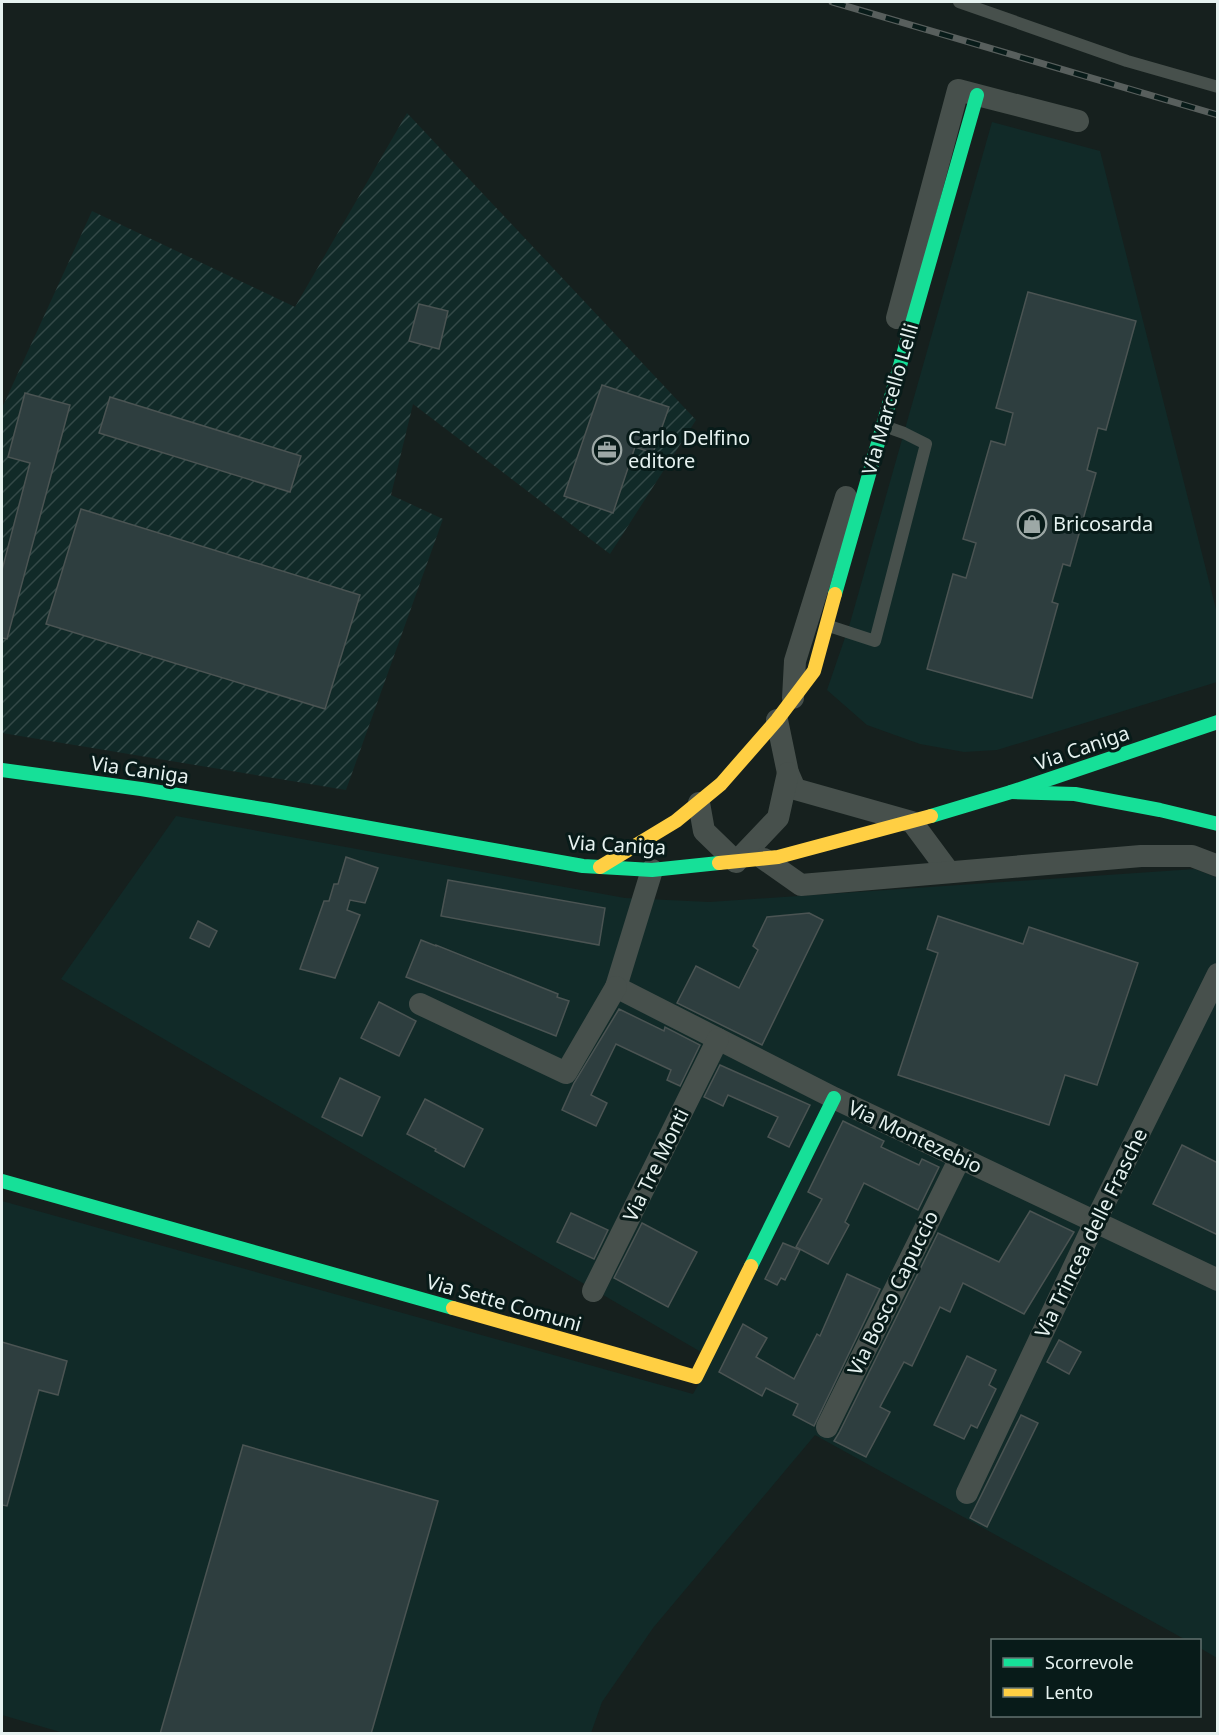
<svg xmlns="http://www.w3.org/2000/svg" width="1219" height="1735" font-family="'Noto Sans',sans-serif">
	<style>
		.built { fill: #112a28 }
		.industrial { fill: url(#industrial-furrows) }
		.building { fill: #2e3e3f; stroke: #4b5453; stroke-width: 1.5 }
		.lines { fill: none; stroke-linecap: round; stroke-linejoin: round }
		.lane { stroke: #47504c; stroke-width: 12 }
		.street { stroke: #47504c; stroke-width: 22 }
		.fast { stroke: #16e098; stroke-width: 14 }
		.slow { stroke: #ffcf43; stroke-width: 14 }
		.rail-casing { stroke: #585f5d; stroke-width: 7 }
		.rail { stroke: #081b19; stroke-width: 4.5; stroke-dasharray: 14; stroke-linecap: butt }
		.labels { text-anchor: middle; stroke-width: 6; stroke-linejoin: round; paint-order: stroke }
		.street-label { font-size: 20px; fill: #e6f2f0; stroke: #081b19 }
		.poi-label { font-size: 20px; fill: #e6f2f0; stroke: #081b19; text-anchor: start }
	</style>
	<defs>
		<pattern id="industrial-furrows" width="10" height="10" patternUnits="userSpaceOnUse" patternTransform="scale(1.5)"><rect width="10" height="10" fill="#112a28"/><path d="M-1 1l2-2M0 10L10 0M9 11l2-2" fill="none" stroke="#344948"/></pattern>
	</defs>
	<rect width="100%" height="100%" fill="#16201e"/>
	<!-- built -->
	<g class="built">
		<path d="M 992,122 L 1100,151 L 1217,613 L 1217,682 L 997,750 L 964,752 L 920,744 L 867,725 L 827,690 L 850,623 Z"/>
		<path d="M 176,816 L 625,898 L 709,902 L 1195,869 L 1218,878 L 1217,1658 L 1200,1648 L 1200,1640 L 1186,1640 L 815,1435 L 653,1628 L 602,1702 L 591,1733 L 67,1734 L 2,1715 L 2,1201 L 693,1394 L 713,1359 L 61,979 Z"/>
	</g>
	<!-- industrial -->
	<path class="industrial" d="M 407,113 L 696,420 L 610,554 L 413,404 L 391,495 L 443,519 L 346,790 L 2,733 L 2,408 L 92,211 L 295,307 Z"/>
	<!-- building -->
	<g class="building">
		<path d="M 1028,292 L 1136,321 L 1106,430 L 1098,428 L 1087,470 L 1096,473 L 1070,566 L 1063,564 L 1052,602 L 1058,604 L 1032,698 L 927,669 L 953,574 L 966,578 L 976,543 L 963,539 L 991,441 L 1005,445 L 1013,413 L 996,408 Z"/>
		<path d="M 419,304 L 448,311 L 439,349 L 409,341 Z"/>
		<path d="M 602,385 L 669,407 L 653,453 L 635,447 L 613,513 L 564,496 Z"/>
		<path d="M 25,393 L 70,405 L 7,639 L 2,638 L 2,570 L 30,463 L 8,457 Z"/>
		<path d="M 110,397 L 301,456 L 290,492 L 99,433 Z"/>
		<path d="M 81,509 L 360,595 L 325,709 L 46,624 Z"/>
		<path d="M 346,857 L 378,868 L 365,903 L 350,900 L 347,910 L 360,915 L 335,978 L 300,969 L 324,901 L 329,901 L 334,884 L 338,884 Z"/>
		<path d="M 448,880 L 605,908 L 599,945 L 441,916 Z"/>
		<path d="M 809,913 L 823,920 L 762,1045 L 677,1003 L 696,966 L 739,988 L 758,950 L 753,946 L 767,917 Z"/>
		<path d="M 938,916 L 1023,944 L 1029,927 L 1138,963 L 1097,1085 L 1065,1075 L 1049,1125 L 898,1075 L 938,953 L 927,949 Z"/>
		<path d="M 198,921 L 217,931 L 209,947 L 190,938 Z"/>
		<path d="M 421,940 L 436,946 L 436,945 L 558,994 L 557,997 L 569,1001 L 556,1036 L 406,977 Z"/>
		<path d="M 379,1002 L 416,1021 L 399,1056 L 361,1038 Z"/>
		<path d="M 619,1009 L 664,1031 L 665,1027 L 700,1045 L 680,1086 L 667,1080 L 671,1070 L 616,1044 L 591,1095 L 607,1103 L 596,1126 L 562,1110 L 574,1083 Z"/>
		<path d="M 720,1065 L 810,1105 L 789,1147 L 768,1137 L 778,1117 L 728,1095 L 723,1106 L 704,1097 Z"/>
		<path d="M 340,1078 L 380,1097 L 362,1136 L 322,1117 Z"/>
		<path d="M 425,1099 L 483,1129 L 464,1167 L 435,1151 L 436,1149 L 407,1134 Z"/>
		<path d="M 843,1121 L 884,1141 L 881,1147 L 919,1165 L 922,1159 L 939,1167 L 918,1210 L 864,1183 L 845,1222 L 849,1225 L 828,1264 L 796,1247 L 822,1199 L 808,1192 Z"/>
		<path d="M 1182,1145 L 1218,1163 L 1218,1235 L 1153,1204 Z"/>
		<path d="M 1030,1211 L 1074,1232 L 1024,1314 L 963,1283 L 950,1312 L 940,1307 L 912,1366 L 904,1362 L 880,1407 L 890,1412 L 866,1457 L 834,1441 L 839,1433 L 938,1233 L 999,1262 Z"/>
		<path d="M 571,1213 L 608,1230 L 594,1259 L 557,1242 Z"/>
		<path d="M 642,1223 L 697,1252 L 668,1307 L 614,1278 Z"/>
		<path d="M 783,1243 L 800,1250 L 785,1280 L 781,1278 L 777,1285 L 765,1279 Z"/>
		<path d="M 847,1274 L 880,1289 L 814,1426 L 793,1415 L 798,1404 L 766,1388 L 762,1396 L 719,1372 L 743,1324 L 767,1338 L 756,1357 L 794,1379 L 817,1334 L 820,1336 Z"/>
		<path d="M 1059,1340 L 1081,1352 L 1069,1374 L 1047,1362 Z"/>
		<path d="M 2,1342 L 67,1361 L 58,1395 L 39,1390 L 7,1506 L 2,1505 Z"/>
		<path d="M 967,1356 L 996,1370 L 989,1385 L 996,1389 L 977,1428 L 971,1425 L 964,1439 L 934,1425 Z"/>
		<path d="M 1021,1415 L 1038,1423 L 987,1527 L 970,1518 Z"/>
		<path d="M 243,1445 L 438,1501 L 371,1734 L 160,1734 Z"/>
	</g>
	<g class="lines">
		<!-- lane -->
		<g class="lane">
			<path d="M 959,2 L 1127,61 L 1218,87"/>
			<path d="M 826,625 L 875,641 L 926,444 L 904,433 L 884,426"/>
		</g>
		<!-- street -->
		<g class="street">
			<path d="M 897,318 L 958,90 L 1078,121"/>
			<path d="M 793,698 L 795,661 L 846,497"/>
			<path d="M 777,720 L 788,773 L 795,789 L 912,822 L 949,872"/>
			<path d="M 699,803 L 704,831 L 736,862 L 778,818 L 788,773"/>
			<path d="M 764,859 L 801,885 L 1141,856 L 1192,856 L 1218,866"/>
			<path d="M 652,870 L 616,987 L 834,1098 L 1218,1280"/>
			<path d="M 420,1004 L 566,1073 L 616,987"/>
			<path d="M 593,1291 L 718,1039"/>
			<path d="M 827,1427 L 960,1158"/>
			<path d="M 967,1493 L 1095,1222 L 1218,974"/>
		</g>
		<!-- fast -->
		<g class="fast">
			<path d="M 835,594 L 977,95"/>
			<path d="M 2,770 L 141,789 L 269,810 L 583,866 L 652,870 L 719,863"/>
			<path d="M 1011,792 L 1075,794 L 1160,810 L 1218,824"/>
			<path d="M 931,816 L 1011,792 L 1218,722"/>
			<path d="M 2,1181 L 453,1308"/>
			<path d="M 751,1266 L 834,1098"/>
		</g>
		<!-- slow -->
		<g class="slow">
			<path d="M 719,863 L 778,857 L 931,816"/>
			<path d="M 600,867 L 676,821 L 721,784 L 777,720 L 814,671 L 835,594"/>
			<path d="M 453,1308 L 696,1377 L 751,1266"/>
		</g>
		<!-- rail casing -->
		<g class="rail-casing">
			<path id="rail" d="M 832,2 L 1218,115"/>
		</g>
		<!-- rail -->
		<use href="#rail" class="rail"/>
	</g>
	<!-- icons -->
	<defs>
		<g id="office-ring" transform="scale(1.5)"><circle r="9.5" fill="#081b19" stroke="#9da8a6" stroke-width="1.5"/><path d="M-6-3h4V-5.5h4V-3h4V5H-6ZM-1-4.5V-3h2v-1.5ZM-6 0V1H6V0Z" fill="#9da8a6"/></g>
		<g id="shop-ring" transform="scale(1.5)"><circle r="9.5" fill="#081b19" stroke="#9da8a6" stroke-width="1.5"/><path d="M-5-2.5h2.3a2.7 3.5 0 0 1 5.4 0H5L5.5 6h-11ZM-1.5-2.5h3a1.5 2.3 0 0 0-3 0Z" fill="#9da8a6"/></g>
	</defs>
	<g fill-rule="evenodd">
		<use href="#office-ring" x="607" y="450"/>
		<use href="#shop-ring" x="1032" y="524"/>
	</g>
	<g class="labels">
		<!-- street labels -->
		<g class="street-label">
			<text transform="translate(890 399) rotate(-74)" y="7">Via Marcello Lelli</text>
			<text transform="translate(1082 748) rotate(-19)" y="7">Via Caniga</text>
			<text transform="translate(140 770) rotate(8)" y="7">Via Caniga</text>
			<text transform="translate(617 845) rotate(3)" y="7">Via Caniga</text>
			<text transform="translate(915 1137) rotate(25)" y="7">Via Montezebio</text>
			<text transform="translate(656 1165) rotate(-64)" y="7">Via Tre Monti</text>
			<text transform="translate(1091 1233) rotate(-64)" y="7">Via Trincea delle Frasche</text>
			<text transform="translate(893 1293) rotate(-64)" y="7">Via Bosco Capuccio</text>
			<text transform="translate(504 1303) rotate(16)" y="7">Via Sette Comuni</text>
		</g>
		<!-- poi labels -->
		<g class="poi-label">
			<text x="628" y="445">Carlo Delfino<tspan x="628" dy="23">editore</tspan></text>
			<text x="1053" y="531">Bricosarda</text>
		</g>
	</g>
	<!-- border -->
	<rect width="1219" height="1735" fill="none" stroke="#e6f2f0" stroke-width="6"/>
	<!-- legend -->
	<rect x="991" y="1639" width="210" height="78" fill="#081b19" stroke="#61716f" stroke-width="1.5"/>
	<rect x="1003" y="1658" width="30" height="9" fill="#16e098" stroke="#61716f" stroke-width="1.5"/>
	<text x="1045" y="1669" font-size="18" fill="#e6f2f0">Scorrevole</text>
	<rect x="1003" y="1688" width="30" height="9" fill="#ffcf43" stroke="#61716f" stroke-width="1.5"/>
	<text x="1045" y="1699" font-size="18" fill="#e6f2f0">Lento</text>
</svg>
